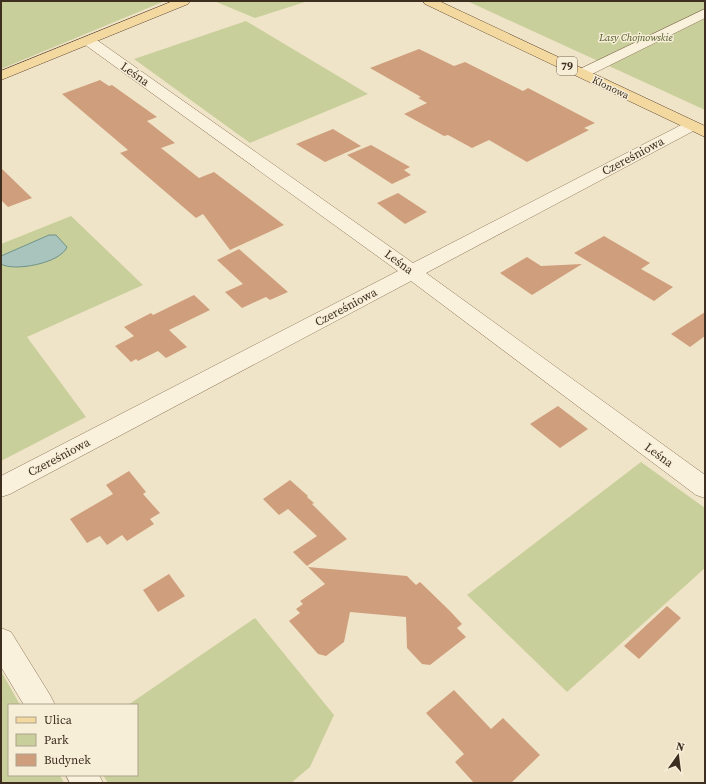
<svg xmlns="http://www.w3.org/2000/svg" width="706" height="784" font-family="'Source Serif 4',serif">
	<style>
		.green { fill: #c9cf9b }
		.water { fill: #a9c4bc; stroke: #6f938a }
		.building { fill: #cf9f7d }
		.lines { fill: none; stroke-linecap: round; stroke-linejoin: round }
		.minor-casing { stroke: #8d765c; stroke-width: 1 }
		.major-casing { stroke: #5b4430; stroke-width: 1 }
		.minor { fill: #faf1dc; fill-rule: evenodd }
		.major { fill: #f3d9a0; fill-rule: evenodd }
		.labels { text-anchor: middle; stroke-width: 3; stroke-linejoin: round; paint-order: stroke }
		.far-park-label { font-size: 10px; font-style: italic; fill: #4d5a26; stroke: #f7eed8 }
		.far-street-label { font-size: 10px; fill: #3d2e20; stroke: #f7eed8 }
		.shield { fill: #f7eed8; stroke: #756857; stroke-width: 1 }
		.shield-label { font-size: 11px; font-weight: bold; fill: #3d2e20 }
		.street-label { font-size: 12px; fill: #3d2e20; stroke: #f7eed8 }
	</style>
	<rect width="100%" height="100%" fill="#f0e4c8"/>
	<!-- green -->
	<g class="green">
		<path d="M 1,1 L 165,1 L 1,69 Z"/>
		<path d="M 214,1 L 308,1 L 255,18 Z"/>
		<path d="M 467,1 L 705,1 L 705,110 Z"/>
		<path d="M 246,21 L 368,94 L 250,143 L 134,59 Z"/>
		<path d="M 71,216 L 143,285 L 27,337 L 86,417 L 1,461 L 1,244 Z"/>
		<path d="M 641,462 L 705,508 L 705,568 L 567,692 L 467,595 Z"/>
		<path d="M 255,618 L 334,715 L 310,767 L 291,783 L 108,783 L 103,775 L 137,775 L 137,705 L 128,705 Z"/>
		<path d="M 1,671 L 20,705 L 9,705 L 9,775 L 60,775 L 64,783 L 1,783 Z"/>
	</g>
	<!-- water -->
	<path class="water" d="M 49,235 L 56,235 L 67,247 C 61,263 14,272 1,264 L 1,256 Z"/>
	<!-- building -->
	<g class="building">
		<path d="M 419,49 L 454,66 L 465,62 L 523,91 L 528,88 L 595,123 L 584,128 L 589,130 L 527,162 L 489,140 L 472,148 L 448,135 L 444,136 L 404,114 L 427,103 L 418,98 L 421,97 L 370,68 Z"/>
		<path d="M 100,80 L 109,86 L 112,85 L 157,117 L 147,121 L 175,143 L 161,148 L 199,178 L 214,172 L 284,225 L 230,250 L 203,214 L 196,218 L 120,153 L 128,150 L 62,94 Z"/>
		<path d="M 333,129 L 361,146 L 325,162 L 296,144 Z"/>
		<path d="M 371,145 L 410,167 L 404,170 L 411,175 L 392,184 L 347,155 Z"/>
		<path d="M 1,168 L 32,198 L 8,207 L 1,200 Z"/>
		<path d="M 398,193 L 427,212 L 405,224 L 377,203 Z"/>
		<path d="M 604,236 L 650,263 L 641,269 L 673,287 L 654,301 L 574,253 Z"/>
		<path d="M 239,249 L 271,277 L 288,292 L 270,300 L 266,297 L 242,308 L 225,292 L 243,284 L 217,260 Z"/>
		<path d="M 527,257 L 541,266 L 582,264 L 532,295 L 500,273 Z"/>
		<path d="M 194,295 L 210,310 L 169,330 L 187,347 L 166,358 L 158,351 L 138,361 L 136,359 L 131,362 L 115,346 L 134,336 L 124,327 L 151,313 L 153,315 Z"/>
		<path d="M 705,312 L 705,336 L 690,347 L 671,334 Z"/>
		<path d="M 558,406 L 588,429 L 560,448 L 530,424 Z"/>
		<path d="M 129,471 L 146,492 L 143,494 L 160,513 L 150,519 L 154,524 L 127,541 L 122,535 L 107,545 L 100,536 L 87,543 L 70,519 L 113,494 L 106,485 Z"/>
		<path d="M 290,480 L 308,496 L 307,497 L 314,503 L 312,504 L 347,539 L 307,566 L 293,552 L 317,536 L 288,509 L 279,515 L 263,499 Z"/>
		<path d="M 308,567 L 407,576 L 416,585 L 420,582 L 450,611 L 462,624 L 457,628 L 466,637 L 430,665 L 422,664 L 407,648 L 406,617 L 350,612 L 344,642 L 326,656 L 318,654 L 289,621 L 300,613 L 296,609 L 303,604 L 300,601 L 325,584 Z"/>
		<path d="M 169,574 L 185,596 L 158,612 L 143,590 Z"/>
		<path d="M 667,606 L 681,618 L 639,659 L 624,646 Z"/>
		<path d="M 454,690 L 491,729 L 503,718 L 540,755 L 511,783 L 474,783 L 455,762 L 464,754 L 426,713 Z"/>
	</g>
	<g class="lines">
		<!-- minor casing -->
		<g class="minor-casing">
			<g id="minor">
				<path d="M 705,9 L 705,18 L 588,76 L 578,76 L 576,73 L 578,70 Z"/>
				<path d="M 89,37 L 94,38 L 413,263 L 685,123 L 697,123 L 699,126 L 697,129 L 426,273 L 705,475 L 705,498 L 696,495 L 411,281 L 10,494 L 1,497 L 1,476 L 398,271 L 84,44 L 82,41 L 84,38 Z"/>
				<path d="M 1,628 L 11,632 L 50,695 L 55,705 L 24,705 L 1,667 Z"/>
				<path d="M 66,775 L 99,775 L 103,783 L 70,783 Z"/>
			</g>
		</g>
		<!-- major casing -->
		<g class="major-casing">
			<g id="major">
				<path d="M 173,1 L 190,1 L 188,4 L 1,80 L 1,71 Z"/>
				<path d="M 423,1 L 439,1 L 705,126 L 705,137 L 425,4 Z"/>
			</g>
		</g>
		<!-- minor -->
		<use href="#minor" class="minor"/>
		<!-- major -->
		<use href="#major" class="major"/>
	</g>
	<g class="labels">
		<!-- far-park labels -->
		<g class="far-park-label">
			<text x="636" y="41">Lasy Chojnowskie</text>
		</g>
		<!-- far-street labels -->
		<g class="far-street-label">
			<text transform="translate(611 87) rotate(26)" y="4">Klonowa</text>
		</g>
		<!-- shield labels -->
		<rect class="shield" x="557" y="57" width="20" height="18" rx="3"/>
		<g class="shield-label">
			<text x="567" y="70">79</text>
		</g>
		<!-- street labels -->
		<g class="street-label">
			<text transform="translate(135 74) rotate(35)" y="4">Leśna</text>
			<text transform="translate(633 156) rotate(-28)" y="4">Czereśniowa</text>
			<text transform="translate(399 262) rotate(36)" y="4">Leśna</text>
			<text transform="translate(346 307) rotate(-28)" y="4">Czereśniowa</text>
			<text transform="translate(659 455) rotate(36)" y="4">Leśna</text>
			<text transform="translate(59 457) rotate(-28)" y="4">Czereśniowa</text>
		</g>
	</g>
	<!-- border -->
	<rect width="706" height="784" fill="none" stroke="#3d2e20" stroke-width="4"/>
	<!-- legend -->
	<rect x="8" y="704" width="130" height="72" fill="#f7eed8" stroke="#ada18e"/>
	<rect x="16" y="717" width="20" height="6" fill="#f3d9a0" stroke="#ada18e"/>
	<text x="44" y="724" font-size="12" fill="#3d2e20">Ulica</text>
	<rect x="16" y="734" width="20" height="12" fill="#c9cf9b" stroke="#ada18e"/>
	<text x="44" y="744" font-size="12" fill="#3d2e20">Park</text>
	<rect x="16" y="754" width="20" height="12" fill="#cf9f7d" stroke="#ada18e"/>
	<text x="44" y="764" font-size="12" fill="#3d2e20">Budynek</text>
	<!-- north arrow -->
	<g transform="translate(678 756) rotate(14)" stroke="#f7eed8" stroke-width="3" paint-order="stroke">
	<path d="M0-3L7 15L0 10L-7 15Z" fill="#3d2e20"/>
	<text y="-6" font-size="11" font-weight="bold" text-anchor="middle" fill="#3d2e20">N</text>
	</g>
</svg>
